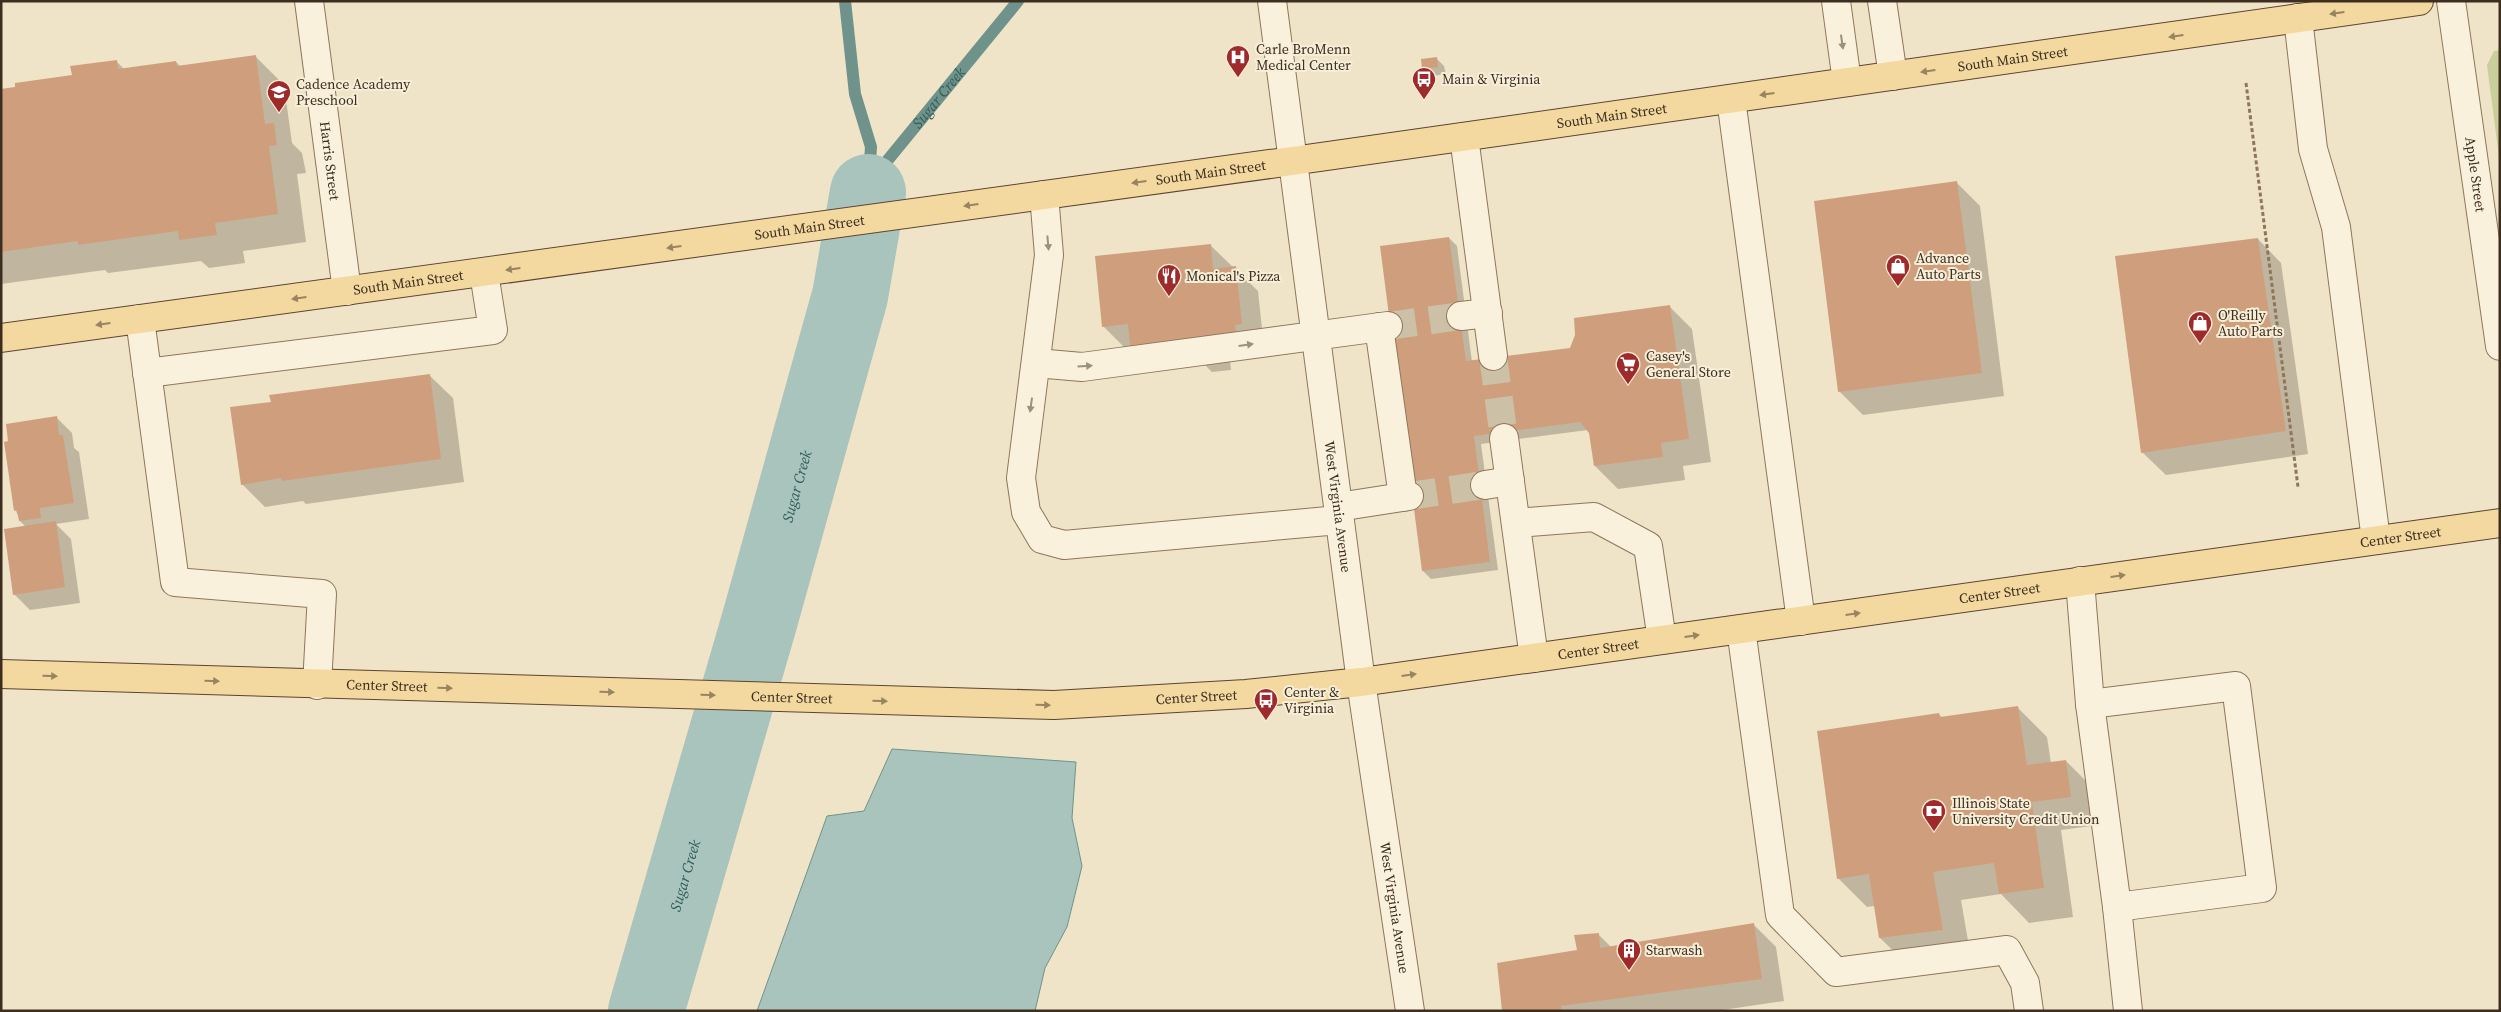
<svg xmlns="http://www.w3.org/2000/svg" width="2501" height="1012" font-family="'Source Serif 4',serif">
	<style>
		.green { fill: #c9cf9b }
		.water { fill: #a9c4bc; stroke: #6f938a }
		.shadow { fill: #0003 }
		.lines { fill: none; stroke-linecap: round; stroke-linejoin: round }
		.stream { stroke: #6f938a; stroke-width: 12 }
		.river { stroke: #a9c4bc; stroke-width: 76 }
		.building { fill: #cf9f7d }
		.minor-tunnel { stroke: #ccc0a6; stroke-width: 28; stroke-dasharray: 28 14; stroke-linecap: butt }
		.minor-casing { stroke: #8d765c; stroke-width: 30 }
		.major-casing { stroke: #5b4430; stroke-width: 30 }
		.path { stroke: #8d765c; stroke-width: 3; stroke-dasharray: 4 2.5; stroke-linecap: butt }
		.minor { stroke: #faf1dc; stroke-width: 28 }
		.major { stroke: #f3d9a0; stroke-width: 28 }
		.oneway { fill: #988460 }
		.oneway2 { fill: #9c907e }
		.labels { text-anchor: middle; stroke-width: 4; stroke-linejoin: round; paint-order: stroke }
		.poi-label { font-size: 14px; fill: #3d2e20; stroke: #f7eed8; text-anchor: start }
		.street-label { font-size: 14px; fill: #3d2e20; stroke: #f7eed8 }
		.water-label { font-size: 15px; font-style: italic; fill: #2f5d5a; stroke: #f7eed8 }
	</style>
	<rect width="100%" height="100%" fill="#f0e4c8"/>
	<!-- green -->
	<path class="green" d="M 2500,50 L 2500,165 L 2487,65 L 2494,51 Z"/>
	<!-- water -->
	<path class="water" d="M 892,749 L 1076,762 L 1072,818 L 1082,866 L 1067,927 L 1045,968 L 1035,1011 L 757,1011 L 827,816 L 864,811 Z"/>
	<!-- shadow -->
	<g class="shadow">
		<path d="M 255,56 L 284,85 L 292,143 L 302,153 L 306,173 L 297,174 L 306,242 L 243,251 L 245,263 L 209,268 L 201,261 L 108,273 L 105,270 L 1,284 L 1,91 L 73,76 L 116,61 L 124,69 L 176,62 L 180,66 Z"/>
		<path d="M 1436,58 L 1444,66 L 1446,74 L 1431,76 L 1423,68 Z"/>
		<path d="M 1957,183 L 1980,206 L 2004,396 L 1863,415 L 1840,392 Z"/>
		<path d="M 1449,238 L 1457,246 L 1472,362 L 1571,349 L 1669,306 L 1692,329 L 1711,462 L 1683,466 L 1685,480 L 1618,489 L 1595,466 L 1590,432 L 1588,430 L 1481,444 L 1498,570 L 1431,579 L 1423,571 Z"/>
		<path d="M 2258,239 L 2281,263 L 2308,454 L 2166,475 L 2142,452 Z"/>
		<path d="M 1210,245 L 1258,291 L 1264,347 L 1230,360 L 1231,370 L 1212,372 L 1203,363 L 1126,349 L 1103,326 Z"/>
		<path d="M 429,375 L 453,398 L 464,482 L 306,504 L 303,501 L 265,507 L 242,484 L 272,403 Z"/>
		<path d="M 56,417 L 72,433 L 74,448 L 79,452 L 89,519 L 56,524 L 71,539 L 80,603 L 30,610 L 14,594 L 26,527 L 20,521 L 16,511 L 6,443 Z"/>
		<path d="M 2018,708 L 2047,737 L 2051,763 L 2066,761 L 2095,790 L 2099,825 L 2061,830 L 2073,917 L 2029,923 L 2001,894 L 1961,900 L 1971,958 L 1909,966 L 1880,938 L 1875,906 L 1867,907 L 1838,878 L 1939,714 L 1942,718 Z"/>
		<path d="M 1753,924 L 1776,947 L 1784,1001 L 1716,1011 L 1503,1011 L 1598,934 L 1611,947 Z"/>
	</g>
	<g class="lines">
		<!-- stream -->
		<g class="stream">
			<path d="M 845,1 L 855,94 L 871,147 L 868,189"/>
			<path id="s1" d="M 868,192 L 887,161 L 1018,1"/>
		</g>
		<!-- river -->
		<path class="river" id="s2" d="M 646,1011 L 760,619 L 850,296 L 868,192"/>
	</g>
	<!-- building -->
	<g class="building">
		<path d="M 256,55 L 265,124 L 274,123 L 277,145 L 269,146 L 278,214 L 215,223 L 217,235 L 179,240 L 178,231 L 78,245 L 78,241 L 1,252 L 1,89 L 15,87 L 15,83 L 72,75 L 70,66 L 117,60 L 118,69 L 176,61 L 177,66 Z"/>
		<path d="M 1437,57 L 1438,67 L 1422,69 L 1421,59 Z"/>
		<path d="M 1957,181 L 1982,373 L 1838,392 L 1814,201 Z"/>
		<path d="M 1449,237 L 1466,361 L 1570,348 L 1575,335 L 1574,318 L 1670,305 L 1689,439 L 1661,443 L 1663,457 L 1594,466 L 1589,433 L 1580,422 L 1474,436 L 1490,562 L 1422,571 L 1380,246 Z"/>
		<path d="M 2258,238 L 2286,431 L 2141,453 L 2115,256 Z"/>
		<path d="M 1211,244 L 1213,269 L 1236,266 L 1242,324 L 1235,325 L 1236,334 L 1130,346 L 1128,324 L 1102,327 L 1095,256 Z"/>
		<path d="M 430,374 L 441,459 L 282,481 L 281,478 L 241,485 L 230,407 L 271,402 L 269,395 Z"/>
		<path d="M 57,416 L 59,435 L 63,435 L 74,503 L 40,508 L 41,518 L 19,521 L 17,510 L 14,511 L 4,442 L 8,441 L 6,424 Z"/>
		<path d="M 56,521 L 65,587 L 13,595 L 4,529 Z"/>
		<path d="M 2018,706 L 2027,765 L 2066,760 L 2071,797 L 2032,802 L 2044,888 L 1999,894 L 1994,863 L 1933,872 L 1943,930 L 1879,938 L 1869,874 L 1837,879 L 1817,731 L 1939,713 L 1940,717 Z"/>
		<path d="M 1754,923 L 1762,979 L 1561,1006 L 1562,1011 L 1502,1011 L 1497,963 L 1577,950 L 1574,935 L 1599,933 L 1600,948 Z"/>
	</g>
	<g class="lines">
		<!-- minor-tunnel -->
		<g class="minor-tunnel">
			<path d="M 1388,326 L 1461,316"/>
			<path d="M 1493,356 L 1504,438"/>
			<path d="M 1409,496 L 1485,485"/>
		</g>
		<!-- minor casing -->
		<g class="minor-casing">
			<g id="minor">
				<path id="s3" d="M 309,1 L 347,291"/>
				<path id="s4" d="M 1272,1 L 1361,682 L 1410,1011"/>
				<path d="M 1836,1 L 1847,82"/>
				<path d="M 1882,1 L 1893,76"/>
				<path id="s5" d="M 2451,1 L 2500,346"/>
				<path d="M 2298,18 L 2313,149 L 2336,227 L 2376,540"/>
				<path d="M 1731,99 L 1801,621"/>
				<path d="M 1464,137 L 1493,356"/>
				<path d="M 1044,195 L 1049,255 L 1021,478 L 1026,512 L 1042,539 L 1064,545 L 1339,520"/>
				<path d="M 1461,316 L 1488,313"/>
				<path d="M 140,319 L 175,582 L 322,594 L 317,685"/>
				<path d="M 1379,327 L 1403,497"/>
				<path d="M 1036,363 L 1082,367 L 1388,326"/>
				<path d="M 147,373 L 493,330 L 484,273"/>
				<path d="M 1504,438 L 1534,658"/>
				<path d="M 1485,485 L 1510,481"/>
				<path d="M 1338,507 L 1409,496"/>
				<path d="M 1516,523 L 1594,517 L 1648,546 L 1662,640"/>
				<path d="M 2080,581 L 2090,704 L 2117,907 L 2128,1011"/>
				<path d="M 1741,629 L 1780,915 L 1836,972 L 2007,950 L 2025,983 L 2029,1011"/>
				<path d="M 2090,704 L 2236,686 L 2262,888 L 2117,907"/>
			</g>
		</g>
		<!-- major casing -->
		<g class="major-casing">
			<g id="major">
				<path id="s6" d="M 1,338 L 1292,161 L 2419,1"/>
				<path id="s7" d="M 1,674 L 1054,705 L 1246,694 L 1361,682 L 2500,523"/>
			</g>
		</g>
		<!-- path -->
		<path class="path" d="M 2246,83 L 2298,487"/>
		<!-- minor -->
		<use href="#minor" class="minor"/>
		<!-- major -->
		<use href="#major" class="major"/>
	</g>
	<!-- one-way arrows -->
	<defs><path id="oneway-solid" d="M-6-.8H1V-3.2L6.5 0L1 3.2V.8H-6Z" transform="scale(1.25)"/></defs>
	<g class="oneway">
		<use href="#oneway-solid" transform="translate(2337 13) rotate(172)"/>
		<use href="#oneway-solid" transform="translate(2176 36) rotate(172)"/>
		<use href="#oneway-solid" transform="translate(1928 71) rotate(172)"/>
		<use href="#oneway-solid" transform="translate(1767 94) rotate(172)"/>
		<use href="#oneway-solid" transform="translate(1139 182) rotate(172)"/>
		<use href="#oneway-solid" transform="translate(971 205) rotate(172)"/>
		<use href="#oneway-solid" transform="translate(674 247) rotate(172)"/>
		<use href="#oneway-solid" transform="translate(513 269) rotate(172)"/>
		<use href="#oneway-solid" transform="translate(299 298) rotate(172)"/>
		<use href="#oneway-solid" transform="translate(103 324) rotate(172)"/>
		<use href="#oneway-solid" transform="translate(2118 576) rotate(-8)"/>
		<use href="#oneway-solid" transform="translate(1853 614) rotate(-8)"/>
		<use href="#oneway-solid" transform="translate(1692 636) rotate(-8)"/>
		<use href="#oneway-solid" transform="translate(1409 675) rotate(-8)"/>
		<use href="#oneway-solid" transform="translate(50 676) rotate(2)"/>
		<use href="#oneway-solid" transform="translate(212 681) rotate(2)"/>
		<use href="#oneway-solid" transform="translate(445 688) rotate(1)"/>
		<use href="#oneway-solid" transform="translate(607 692) rotate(1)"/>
		<use href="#oneway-solid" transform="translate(708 695) rotate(2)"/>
		<use href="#oneway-solid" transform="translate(880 701) rotate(1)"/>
		<use href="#oneway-solid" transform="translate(1043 705) rotate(1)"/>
	</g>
	<g class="oneway2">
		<use href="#oneway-solid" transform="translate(1842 42) rotate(82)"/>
		<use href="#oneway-solid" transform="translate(1048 243) rotate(85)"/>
		<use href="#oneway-solid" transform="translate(1246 345) rotate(-8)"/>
		<use href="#oneway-solid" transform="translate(1085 366) rotate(-4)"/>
		<use href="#oneway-solid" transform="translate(1031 405) rotate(98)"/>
	</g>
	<!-- icons -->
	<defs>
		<g id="hospital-pin" transform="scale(1.25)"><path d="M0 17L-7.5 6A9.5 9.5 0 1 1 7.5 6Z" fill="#9e2a2b" stroke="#f7eed8"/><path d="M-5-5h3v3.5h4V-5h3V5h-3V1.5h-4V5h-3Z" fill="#fff"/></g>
		<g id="bus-pin" transform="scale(1.25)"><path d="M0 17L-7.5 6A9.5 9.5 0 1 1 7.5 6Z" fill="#9e2a2b" stroke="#f7eed8"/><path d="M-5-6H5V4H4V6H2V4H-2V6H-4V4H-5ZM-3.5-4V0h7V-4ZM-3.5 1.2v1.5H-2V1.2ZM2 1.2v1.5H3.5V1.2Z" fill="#fff"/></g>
		<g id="school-pin" transform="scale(1.25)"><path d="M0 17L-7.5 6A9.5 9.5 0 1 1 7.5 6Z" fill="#9e2a2b" stroke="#f7eed8"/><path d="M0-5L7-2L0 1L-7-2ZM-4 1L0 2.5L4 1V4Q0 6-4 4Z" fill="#fff"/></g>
		<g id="shop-pin" transform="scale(1.25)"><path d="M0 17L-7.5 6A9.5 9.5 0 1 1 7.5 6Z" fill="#9e2a2b" stroke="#f7eed8"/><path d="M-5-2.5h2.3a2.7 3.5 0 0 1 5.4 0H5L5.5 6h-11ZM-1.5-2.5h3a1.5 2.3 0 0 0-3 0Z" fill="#fff"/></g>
		<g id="restaurant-pin" transform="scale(1.25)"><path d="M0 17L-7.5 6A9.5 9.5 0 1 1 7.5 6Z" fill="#9e2a2b" stroke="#f7eed8"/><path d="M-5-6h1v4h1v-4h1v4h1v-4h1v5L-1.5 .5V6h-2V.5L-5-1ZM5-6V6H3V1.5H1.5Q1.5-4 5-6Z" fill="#fff"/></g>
		<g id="supermarket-pin" transform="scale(1.25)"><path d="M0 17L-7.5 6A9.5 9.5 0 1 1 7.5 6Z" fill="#9e2a2b" stroke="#f7eed8"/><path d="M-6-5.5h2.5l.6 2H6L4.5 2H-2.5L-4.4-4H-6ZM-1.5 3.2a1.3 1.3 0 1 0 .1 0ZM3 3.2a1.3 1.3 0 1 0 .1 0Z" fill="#fff"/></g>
		<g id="bank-pin" transform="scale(1.25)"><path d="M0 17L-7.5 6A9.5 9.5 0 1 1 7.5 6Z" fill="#9e2a2b" stroke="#f7eed8"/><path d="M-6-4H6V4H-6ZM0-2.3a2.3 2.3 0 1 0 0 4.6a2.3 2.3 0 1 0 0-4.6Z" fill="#fff"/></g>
		<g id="building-pin" transform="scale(1.25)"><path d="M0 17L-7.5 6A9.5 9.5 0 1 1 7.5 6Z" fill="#9e2a2b" stroke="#f7eed8"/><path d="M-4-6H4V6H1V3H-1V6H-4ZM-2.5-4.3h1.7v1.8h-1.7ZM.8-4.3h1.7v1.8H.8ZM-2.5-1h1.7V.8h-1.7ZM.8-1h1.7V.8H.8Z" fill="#fff"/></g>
	</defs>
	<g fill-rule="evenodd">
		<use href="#hospital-pin" x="1238" y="57"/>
		<use href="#bus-pin" x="1424" y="79"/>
		<use href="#school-pin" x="279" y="92"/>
		<use href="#shop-pin" x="1898" y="266"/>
		<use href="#restaurant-pin" x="1169" y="276"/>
		<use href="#shop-pin" x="2200" y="323"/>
		<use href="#supermarket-pin" x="1628" y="364"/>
		<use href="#bus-pin" x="1266" y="700"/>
		<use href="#bank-pin" x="1934" y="811"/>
		<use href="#building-pin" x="1629" y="950"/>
	</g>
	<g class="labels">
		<!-- poi labels -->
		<g class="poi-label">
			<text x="1256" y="54">Carle BroMenn<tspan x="1256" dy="16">Medical Center</tspan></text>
			<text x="1442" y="84">Main &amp; Virginia</text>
			<text x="296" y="89">Cadence Academy<tspan x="296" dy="16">Preschool</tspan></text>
			<text x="1916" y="263">Advance<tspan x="1916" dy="16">Auto Parts</tspan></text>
			<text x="1186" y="281">Monical's Pizza</text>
			<text x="2218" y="320">O'Reilly<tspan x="2218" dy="16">Auto Parts</tspan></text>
			<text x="1646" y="361">Casey's<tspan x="1646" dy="16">General Store</tspan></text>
			<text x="1284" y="697">Center &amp;<tspan x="1284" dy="16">Virginia</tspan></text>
			<text x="1952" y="808">Illinois State<tspan x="1952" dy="16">University Credit Union</tspan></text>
			<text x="1646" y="955">Starwash</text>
		</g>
		<!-- street labels -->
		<g class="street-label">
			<text dy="5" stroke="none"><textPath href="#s6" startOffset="2031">South Main Street</textPath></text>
			<text dy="5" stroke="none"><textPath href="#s6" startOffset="1626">South Main Street</textPath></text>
			<text dy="5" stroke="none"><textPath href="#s3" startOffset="161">Harris Street</textPath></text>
			<text dy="5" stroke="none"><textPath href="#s6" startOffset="1221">South Main Street</textPath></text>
			<text dy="5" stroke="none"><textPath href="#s5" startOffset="175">Apple Street</textPath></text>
			<text dy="5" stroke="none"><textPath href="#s6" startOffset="816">South Main Street</textPath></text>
			<text dy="5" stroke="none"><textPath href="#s6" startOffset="411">South Main Street</textPath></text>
			<text dy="5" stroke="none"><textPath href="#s4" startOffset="510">West Virginia Avenue</textPath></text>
			<text dy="5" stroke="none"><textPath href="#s7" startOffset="2411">Center Street</textPath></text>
			<text dy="5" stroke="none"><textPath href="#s7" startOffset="2006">Center Street</textPath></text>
			<text dy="5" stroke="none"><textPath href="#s7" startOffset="1601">Center Street</textPath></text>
			<text dy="5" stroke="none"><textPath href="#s7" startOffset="386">Center Street</textPath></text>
			<text dy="5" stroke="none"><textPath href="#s7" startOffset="1196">Center Street</textPath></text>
			<text dy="5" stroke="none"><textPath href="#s7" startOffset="791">Center Street</textPath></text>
			<text dy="5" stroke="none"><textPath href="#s4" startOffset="915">West Virginia Avenue</textPath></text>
		</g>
		<!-- water labels -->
		<g class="water-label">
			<text dy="5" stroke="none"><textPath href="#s1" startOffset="118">Sugar Creek</textPath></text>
			<text dy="5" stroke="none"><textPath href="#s2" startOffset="546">Sugar Creek</textPath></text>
			<text dy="5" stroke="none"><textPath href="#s2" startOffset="141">Sugar Creek</textPath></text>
		</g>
	</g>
	<!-- border -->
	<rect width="2501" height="1012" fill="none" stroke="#3d2e20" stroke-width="5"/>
</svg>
